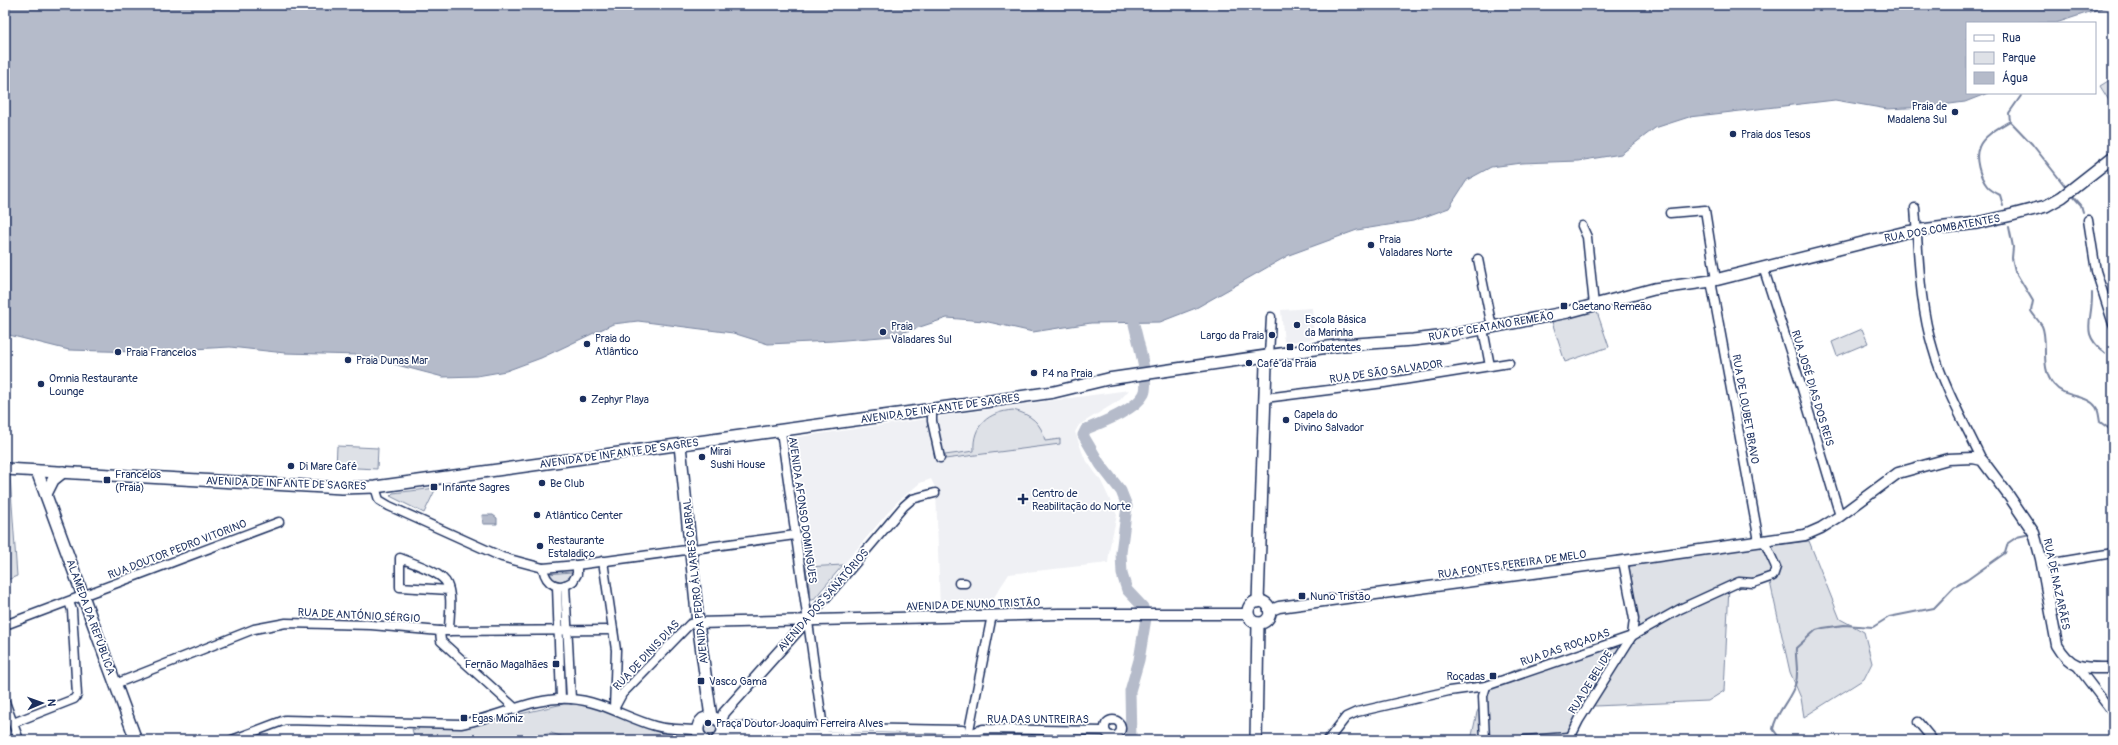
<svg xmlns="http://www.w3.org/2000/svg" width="2118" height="745" font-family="Pangolin,sans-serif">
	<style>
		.built { fill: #eff0f4 }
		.green { fill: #dee1e7; stroke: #7c88a2 }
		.water { fill: #b5bbca; stroke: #77839f }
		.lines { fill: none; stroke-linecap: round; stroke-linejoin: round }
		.stream { stroke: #77839f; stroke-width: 2 }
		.river { stroke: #b5bbca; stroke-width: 11 }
		.minor-casing { stroke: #1b2f5e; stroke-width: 11 }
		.tertiary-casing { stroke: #1b2f5e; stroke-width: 13 }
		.secondary-casing { stroke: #1b2f5e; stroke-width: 14 }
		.minor { stroke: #fff; stroke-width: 8 }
		.tertiary { stroke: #fff; stroke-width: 10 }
		.secondary { stroke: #fff; stroke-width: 11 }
		.poi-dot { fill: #1b2f5e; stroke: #fff; stroke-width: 1.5 }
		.labels { text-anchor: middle; stroke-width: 3.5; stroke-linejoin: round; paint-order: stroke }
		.poi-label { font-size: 11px; fill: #1b2f5e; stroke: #fff; text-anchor: start }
		.street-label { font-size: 11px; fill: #1b2f5e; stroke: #fff }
	</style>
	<rect width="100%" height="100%" fill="#fff"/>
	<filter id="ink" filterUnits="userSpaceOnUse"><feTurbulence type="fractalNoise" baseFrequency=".025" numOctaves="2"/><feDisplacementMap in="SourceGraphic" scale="8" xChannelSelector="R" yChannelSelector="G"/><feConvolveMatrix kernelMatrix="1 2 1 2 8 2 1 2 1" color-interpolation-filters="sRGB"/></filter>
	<g filter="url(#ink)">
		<!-- built -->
		<g class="built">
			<path d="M 1312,308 L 1314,339 L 1284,343 L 1281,310 Z"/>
			<path d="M 1129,390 L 1120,400 L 1079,425 L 1075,432 L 1084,457 L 1101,481 L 1117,515 L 1110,546 L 1108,563 L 1009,574 L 987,608 L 940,610 L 936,489 L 931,479 L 920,483 L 896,503 L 843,565 L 811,566 L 796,463 L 791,464 L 788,445 L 791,438 L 926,419 L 928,420 L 939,419 L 941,416 Z"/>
		</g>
		<!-- green -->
		<g class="green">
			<path d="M 2113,78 L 2113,107 L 2100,86 Z"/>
			<path d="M 1596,309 L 1609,347 L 1565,362 L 1552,322 Z"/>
			<path d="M 1862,329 L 1868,343 L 1837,356 L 1832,342 Z"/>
			<path d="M 1013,410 C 1030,414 1042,423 1045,441 L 1060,439 L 1060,444 L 945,459 L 945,455 L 974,451 C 972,425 989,412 1013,410 Z"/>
			<path d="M 337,446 L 378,448 L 377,469 L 336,467 Z"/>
			<path d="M 5,476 L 10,476 L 17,576 L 5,581 Z"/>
			<path d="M 436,488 L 424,513 L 390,496 L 393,493 Z"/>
			<path d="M 1809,541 L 1840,619 L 1864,632 L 1872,663 L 1864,679 L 1804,717 L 1801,698 L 1790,672 L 1770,582 L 1729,586 L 1724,691 L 1708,701 L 1595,706 L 1588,703 L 1565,740 L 1471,740 L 1477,712 L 1496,678 L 1517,669 L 1619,638 L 1637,626 L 1636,607 L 1629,566 L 1712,551 Z"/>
			<path d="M 843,565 L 813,600 L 811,600 L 806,567 Z"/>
			<path d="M 571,572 L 573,575 C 567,582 562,583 554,581 L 548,574 Z"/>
			<path d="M 580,703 L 597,705 L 663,734 L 710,740 L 573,740 L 551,733 L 526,740 L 415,740 L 412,729 L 418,730 L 419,727 L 464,727 L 563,704 Z"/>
			<circle cx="710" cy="729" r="7"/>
		</g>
		<!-- water -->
		<g class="water">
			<path d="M 5,5 L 2111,5 L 2056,23 L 1967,23 L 1967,93 L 1988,93 L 1965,102 L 1927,107 L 1887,109 L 1835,100 L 1689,117 L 1655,128 L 1621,154 L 1578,161 L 1521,163 L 1491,167 L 1467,180 L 1449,208 L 1413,221 L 1357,230 L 1289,255 L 1196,308 L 1160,322 L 1091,323 L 1033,332 L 984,321 L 947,318 L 893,336 L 833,341 L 768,344 L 733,333 L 638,321 L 613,324 L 541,358 L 506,371 L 477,376 L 443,377 L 359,355 L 285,353 L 230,347 L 138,352 L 69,350 L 5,334 Z"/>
			<path d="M 482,515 L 493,515 L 497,518 L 497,524 L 483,524 Z"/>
		</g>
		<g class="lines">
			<!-- stream -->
			<g class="stream">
				<path d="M 2023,93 L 2009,113 L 2010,121 L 2032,144 L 2065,186"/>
				<path d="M 2072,195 L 2081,205 L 2083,212"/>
				<path d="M 2003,205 L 2000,195 C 1996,193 1990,190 1987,186 C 1980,177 1974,158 1979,147 C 1983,136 2000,127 2010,121"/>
				<path d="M 2009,227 L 2013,247 L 2012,258 L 2015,271 L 2033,301 L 2031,311 C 2034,316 2039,321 2042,326 C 2049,341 2039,369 2054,385 C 2064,398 2087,394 2096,407 C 2099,411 2099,418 2100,422 L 2111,430"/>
				<path d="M 2092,293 C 2093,322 2079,333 2105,353"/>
				<path d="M 1789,740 L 1778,736 L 1773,729 C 1776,711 1791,700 1796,682 C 1799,671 1795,659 1796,648 L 1816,630 L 1823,628 L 1844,625 L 1873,627 L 1889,617 L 1934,608 L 1954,587 L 1967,580 L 2005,553 L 2008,543 L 2017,537 L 2030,534"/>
			</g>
			<!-- river -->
			<g class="river">
				<path d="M 1134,324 C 1137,337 1150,383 1144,394 C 1136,410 1101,423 1086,429 L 1083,435 L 1100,464 L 1121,491 L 1127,506 L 1121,553 L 1122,574 L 1127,590 L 1143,607"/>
				<path d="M 1131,740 L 1130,691 L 1139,660 L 1146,618"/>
			</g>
			<!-- minor casing -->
			<g class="minor-casing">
				<g id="minor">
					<path d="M 1915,208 C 1919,255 1919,304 1933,349 C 1944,388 1965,424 1982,460"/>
					<path d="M 1670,213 L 1705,210 L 1716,280"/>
					<path d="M 2088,220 L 2096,271 L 2113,324"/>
					<path d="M 1582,226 L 1587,237 L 1594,305"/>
					<path d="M 1478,259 L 1492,327"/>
					<path d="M 1763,267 L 1800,382 L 1840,516"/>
					<path d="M 1711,281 L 1759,541"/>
					<path d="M 1483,329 L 1490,366"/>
					<path d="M 1269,356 L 1271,317"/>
					<path d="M 1265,398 L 1384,383 L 1509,363"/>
					<path d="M 932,409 L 932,421 L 940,458"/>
					<path d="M 781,431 L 824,735"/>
					<path d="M 375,487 L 379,500 L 389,506 L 502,557 L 543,568 L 577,565 L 795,535"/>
					<path d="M 2041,559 L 2053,563 L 2113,553"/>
					<path d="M 603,561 L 616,650 L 614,709"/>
					<path d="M 543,568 C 546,585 559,591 573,581 L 577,574 L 577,565"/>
					<path d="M 959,583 L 965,583"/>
					<path d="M 565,585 L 571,699"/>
					<path d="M 557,586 L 561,699"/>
					<path d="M 449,590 L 400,587 L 400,558 C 412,563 442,572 447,584 C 453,597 449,617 449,631"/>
					<path d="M 808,619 L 904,506 L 912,499 L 935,493"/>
					<path d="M 5,625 L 279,522"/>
					<path d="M 440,631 L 441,641 L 516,709"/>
					<path d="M 2077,666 L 2113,713"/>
					<path d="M 115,684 L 254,629 L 286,623 L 371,625 L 440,631 L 613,630"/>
					<path d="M 5,702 L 19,740"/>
					<path d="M 615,707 L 622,694 L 690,624 L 698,623"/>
					<circle cx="1113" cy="728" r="8"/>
					<path d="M 1918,722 L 1933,740"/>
					<path d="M 13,723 L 74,699 L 77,695 L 72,610 L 69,602"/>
					<path d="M 723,726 L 962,730"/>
					<path d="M 969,730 L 992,615"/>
					<path d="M 723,733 L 961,739"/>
					<path d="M 972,733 L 983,729 L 1105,731"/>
					<path d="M 232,740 L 285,720 L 461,724 C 496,718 535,696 571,699 C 602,701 626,718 655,726 C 668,730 684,729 698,730"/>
					<path d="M 1328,740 L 1346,717 L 1357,712 L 1449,691 L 1486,686 L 1632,636 L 1680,609 L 1739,582 L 1753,583 L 1773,576 L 1776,567 L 1764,541"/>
					<path d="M 1485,740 L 1483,696 L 1486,686"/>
					<path d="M 1525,740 L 1569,737"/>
					<path d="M 1569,740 L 1579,720 L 1632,636 L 1634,619 L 1623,561"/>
				</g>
			</g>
			<!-- tertiary casing -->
			<g class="tertiary-casing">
				<g id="tertiary">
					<path d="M 1269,611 L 1279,607 L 1623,561 L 1805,535 L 1821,528 L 1840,516 L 1898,473 L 1948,459 L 1973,458 L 1982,460 L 2009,496 L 2034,533 L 2041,559 L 2057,645 C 2072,671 2085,668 2113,668"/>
					<path d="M 698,623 L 1058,614 L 1248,614"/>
					<path d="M 721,721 L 724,713 L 808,619"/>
				</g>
			</g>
			<!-- secondary casing -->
			<g class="secondary-casing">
				<g id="secondary">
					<path d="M 680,445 L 698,623 L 711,717"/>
					<path d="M 5,469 L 342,488 L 375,487 L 998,400 L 1054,392 L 1108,379 L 1342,345 L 1413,340 L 1446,336 L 1568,312 L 1654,289 L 1711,281 L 1906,232 L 1977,223 L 2012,215 L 2046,206 L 2062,197 L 2113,157"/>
					<path d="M 37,471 L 136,740"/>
					<path d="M 46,494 L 53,480 L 63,472"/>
					<circle cx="1259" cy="612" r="11"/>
					<path d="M 1258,602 L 1266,364 L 1269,356"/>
					<path d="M 704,740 C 696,735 696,725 703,719 C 718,712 731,729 717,740"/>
					<path d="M 1256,740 L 1258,623"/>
				</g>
			</g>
			<!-- minor -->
			<use href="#minor" class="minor"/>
			<!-- tertiary -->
			<use href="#tertiary" class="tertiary"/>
			<!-- secondary -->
			<use href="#secondary" class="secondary"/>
		</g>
	</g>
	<!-- markers -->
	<g class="poi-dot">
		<circle cx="1955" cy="112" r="4"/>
		<circle cx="1733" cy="134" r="4"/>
		<circle cx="1371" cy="245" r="4"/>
		<rect x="1560" y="302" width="8" height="8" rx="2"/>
		<circle cx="1297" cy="325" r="4"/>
		<circle cx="883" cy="332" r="4"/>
		<circle cx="1272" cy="335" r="4"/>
		<circle cx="587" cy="344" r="4"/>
		<rect x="1286" y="343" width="8" height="8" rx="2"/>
		<circle cx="118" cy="352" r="4"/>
		<circle cx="348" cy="360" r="4"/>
		<circle cx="1249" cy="363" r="4"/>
		<circle cx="1034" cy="373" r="4"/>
		<circle cx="41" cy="384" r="4"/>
		<circle cx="583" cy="399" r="4"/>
		<circle cx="1286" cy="420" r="4"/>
		<circle cx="702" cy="457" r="4"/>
		<circle cx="291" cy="466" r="4"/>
		<rect x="103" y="476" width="8" height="8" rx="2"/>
		<circle cx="542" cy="483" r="4"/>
		<rect x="430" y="483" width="8" height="8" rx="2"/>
		<path d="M1021 493h4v4h4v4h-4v4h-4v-4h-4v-4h4z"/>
		<circle cx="537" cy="515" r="4"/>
		<circle cx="540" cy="546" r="4"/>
		<rect x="1298" y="592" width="8" height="8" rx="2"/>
		<rect x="552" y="660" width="8" height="8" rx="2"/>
		<rect x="1489" y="672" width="8" height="8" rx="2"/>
		<rect x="697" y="677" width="8" height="8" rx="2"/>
		<rect x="460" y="714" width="8" height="8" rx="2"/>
		<circle cx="708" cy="723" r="4"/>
	</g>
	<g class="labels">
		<!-- poi labels -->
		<g class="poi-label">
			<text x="1947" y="110" text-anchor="end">Praia de<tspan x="1947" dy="13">Madalena Sul</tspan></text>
			<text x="1741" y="138">Praia dos Tesos</text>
			<text x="1379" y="243">Praia<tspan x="1379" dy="13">Valadares Norte</tspan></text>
			<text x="1572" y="310">Caetano Remeão</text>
			<text x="1305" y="323">Escola Básica<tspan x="1305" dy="13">da Marinha</tspan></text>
			<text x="891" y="330">Praia<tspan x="891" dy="13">Valadares Sul</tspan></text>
			<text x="1264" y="339" text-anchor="end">Largo da Praia</text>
			<text x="595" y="342">Praia do<tspan x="595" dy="13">Atlântico</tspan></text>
			<text x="1298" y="351">Combatentes</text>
			<text x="126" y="356">Praia Francelos</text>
			<text x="356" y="364">Praia Dunas Mar</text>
			<text x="1257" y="367">Café da Praia</text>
			<text x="1042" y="377">P4 na Praia</text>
			<text x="49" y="382">Omnia Restaurante<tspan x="49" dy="13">Lounge</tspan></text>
			<text x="591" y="403">Zephyr Playa</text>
			<text x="1294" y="418">Capela do<tspan x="1294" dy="13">Divino Salvador</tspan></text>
			<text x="710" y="455">Mirai<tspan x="710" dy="13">Sushi House</tspan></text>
			<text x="299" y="470">Di Mare Café</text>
			<text x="115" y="478">Francelos<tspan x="115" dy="13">(Praia)</tspan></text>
			<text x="550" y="487">Be Club</text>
			<text x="442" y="491">Infante Sagres</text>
			<text x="1032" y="497">Centro de<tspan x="1032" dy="13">Reabilitação do Norte</tspan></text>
			<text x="545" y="519">Atlântico Center</text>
			<text x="548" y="544">Restaurante<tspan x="548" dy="13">Estaladiço</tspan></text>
			<text x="1310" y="600">Nuno Tristão</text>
			<text x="548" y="668" text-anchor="end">Fernão Magalhães</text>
			<text x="1485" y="680" text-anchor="end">Roçadas</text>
			<text x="709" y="685">Vasco Gama</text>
			<text x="472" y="722">Egas Moniz</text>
			<text x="716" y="727">Praça Doutor Joaquim Ferreira Alves</text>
		</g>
		<!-- street labels -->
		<g class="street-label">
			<text transform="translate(1942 228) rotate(-10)" y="4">RUA DOS COMBATENTES</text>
			<text transform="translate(1491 326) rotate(-10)" y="4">RUA DE CEATANO REMEÃO</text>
			<text transform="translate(1386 371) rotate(-8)" y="4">RUA DE SÃO SALVADOR</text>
			<text transform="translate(1813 388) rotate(73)" y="4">RUA JOSÉ DIAS DOS REIS</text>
			<text transform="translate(940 408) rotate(-8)" y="4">AVENIDA DE INFANTE DE SAGRES</text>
			<text transform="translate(1746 409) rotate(80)" y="4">RUA DE LOUBET BRAVO</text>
			<text transform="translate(619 453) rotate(-8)" y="4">AVENIDA DE INFANTE DE SAGRES</text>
			<text transform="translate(286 483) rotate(2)" y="4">AVENIDA DE INFANTE DE SAGRES</text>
			<text transform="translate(803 510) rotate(82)" y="4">AVENIDA AFONSO DOMINGUES</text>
			<text transform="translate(177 549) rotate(-21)" y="4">RUA DOUTOR PEDRO VITORINO</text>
			<text transform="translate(1512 564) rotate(-8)" y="4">RUA FONTES PEREIRA DE MELO</text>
			<text transform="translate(695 581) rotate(-96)" y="4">AVENIDA PEDRO ÁLVARES CABRAL</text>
			<text transform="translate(2057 584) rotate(78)" y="4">RUA DE NAZARÃES</text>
			<text transform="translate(823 600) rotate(-49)" y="4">AVENIDA DOS SANATÓRIOS</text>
			<text transform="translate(973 604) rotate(-2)" y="4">AVENIDA DE NUNO TRISTÃO</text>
			<text transform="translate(359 615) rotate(3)" y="4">RUA DE ANTÓNIO SÉRGIO</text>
			<text transform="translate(91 617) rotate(70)" y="4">ALAMEDA DA REPÚBLICA</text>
			<text transform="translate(1565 647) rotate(-19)" y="4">RUA DAS ROÇADAS</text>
			<text transform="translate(646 655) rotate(-47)" y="4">RUA DE DINIS DIAS</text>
			<text transform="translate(1590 682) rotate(-58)" y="4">RUA DE BELIDE</text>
			<text x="1038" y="723">RUA DAS UNTREIRAS</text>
		</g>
	</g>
	<!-- margin -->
	<rect width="2118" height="745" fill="none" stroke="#fff" stroke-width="20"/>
	<rect x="10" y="10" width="2098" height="725" fill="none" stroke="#1b2f5e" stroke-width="1.5" filter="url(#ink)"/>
	<!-- legend -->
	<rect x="1966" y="22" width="130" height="72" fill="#ffffff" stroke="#a4acbf"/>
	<rect x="1974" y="35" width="20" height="6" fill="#ffffff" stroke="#a4acbf"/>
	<text x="2002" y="42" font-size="12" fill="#1b2f5e">Rua</text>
	<rect x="1974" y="52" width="20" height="12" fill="#dee1e7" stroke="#a4acbf"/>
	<text x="2002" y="62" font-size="12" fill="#1b2f5e">Parque</text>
	<rect x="1974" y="72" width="20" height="12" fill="#b5bbca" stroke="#a4acbf"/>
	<text x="2002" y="82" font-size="12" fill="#1b2f5e">Água</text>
	<!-- north arrow -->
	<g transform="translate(42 703) rotate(88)" stroke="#ffffff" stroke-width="3" paint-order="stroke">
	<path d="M0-3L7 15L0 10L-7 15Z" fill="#1b2f5e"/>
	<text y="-6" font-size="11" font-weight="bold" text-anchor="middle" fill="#1b2f5e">N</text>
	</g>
</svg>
